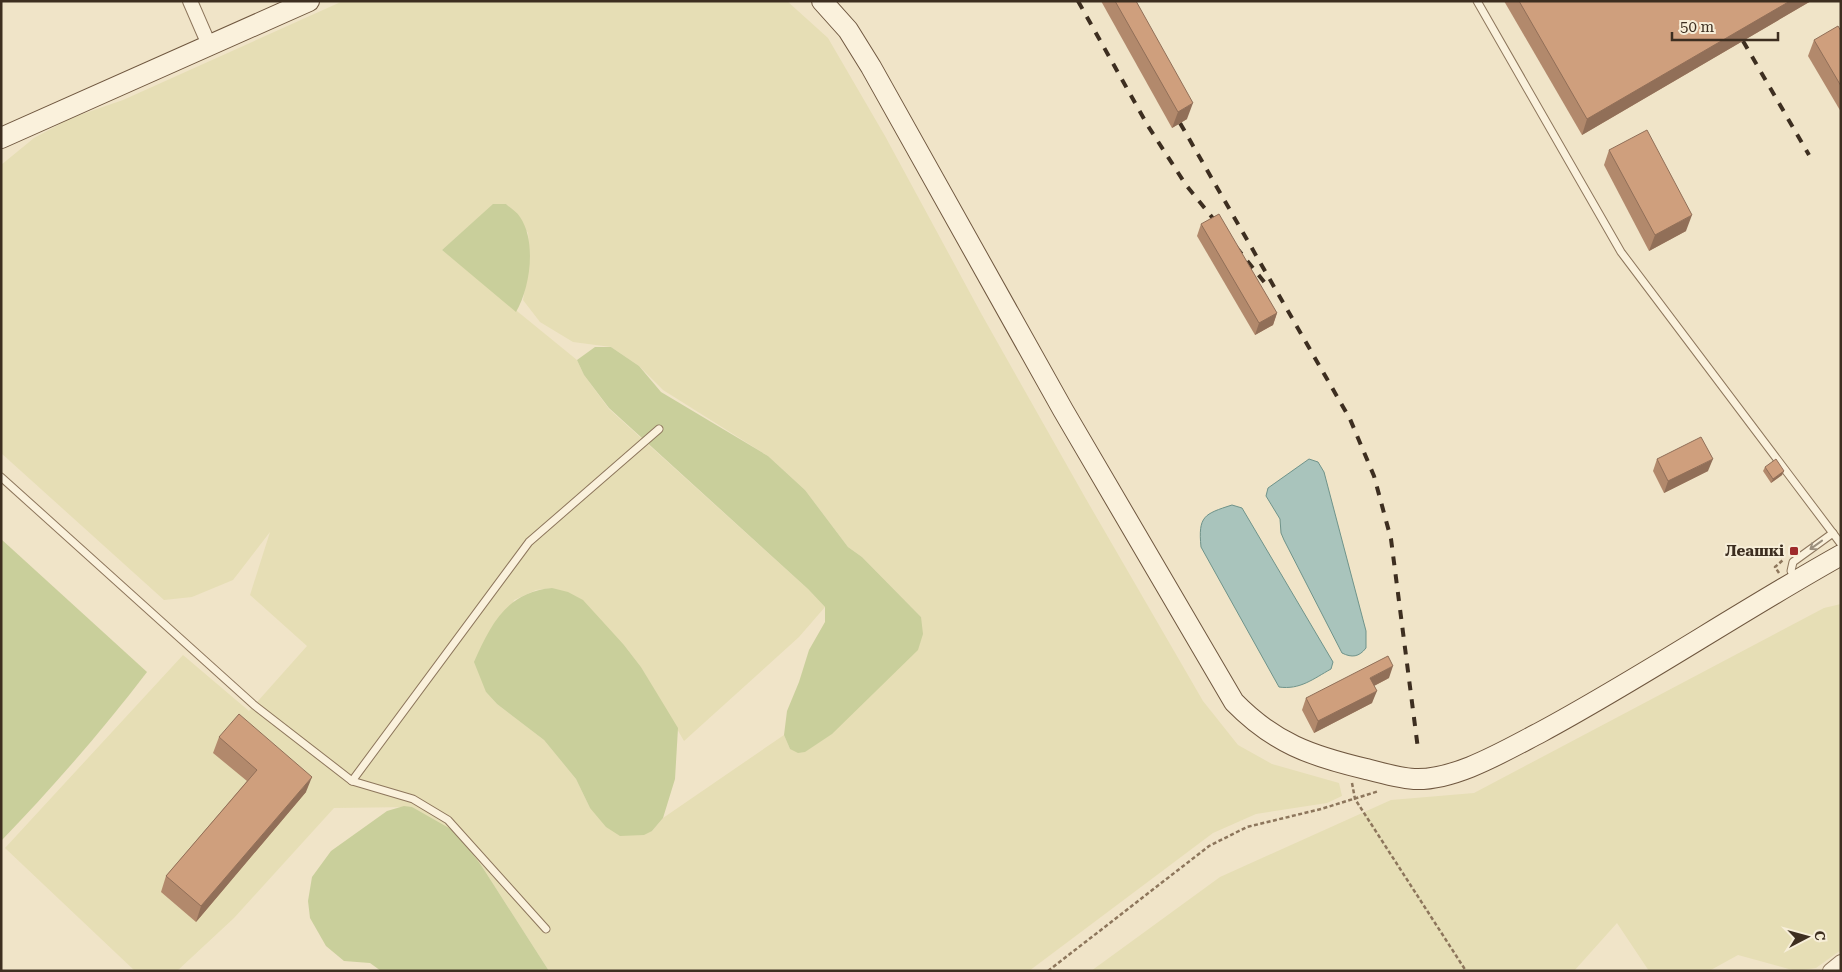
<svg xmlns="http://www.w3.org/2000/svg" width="1842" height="972" font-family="'Roboto Serif',serif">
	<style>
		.farmland { fill: #e6deb5; fill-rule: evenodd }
		.green { fill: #c9cf9b }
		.water { fill: #a9c4bc; stroke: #6f938a }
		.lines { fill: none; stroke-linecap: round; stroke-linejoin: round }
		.lane-casing { stroke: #8d765c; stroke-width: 9 }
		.street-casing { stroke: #8d765c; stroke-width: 16 }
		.secondary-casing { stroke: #6f573f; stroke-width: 22 }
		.path { stroke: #8d765c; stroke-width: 2.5; stroke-dasharray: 4 2.5; stroke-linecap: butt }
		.lane { stroke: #faf1dc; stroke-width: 7 }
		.street { stroke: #faf1dc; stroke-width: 14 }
		.secondary { stroke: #faf1dc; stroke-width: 20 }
		.rail { stroke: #3d2e20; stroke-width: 4; stroke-dasharray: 9 9; stroke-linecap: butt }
		.wall { fill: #b2896c }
		.shaded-wall { fill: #916f58 }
		.building { fill: #cf9f7d; stroke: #916f58 }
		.oneway { stroke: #9c907e }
		.poi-dot { fill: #9e2a2b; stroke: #f7eed8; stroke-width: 2 }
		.labels { text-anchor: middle; stroke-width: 4; stroke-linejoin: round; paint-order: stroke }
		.poi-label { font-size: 15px; font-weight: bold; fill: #3d2e20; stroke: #f7eed8; text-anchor: end }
	</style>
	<rect width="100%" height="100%" fill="#f0e4c8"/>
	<!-- farmland -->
	<g class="farmland">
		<path d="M 343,1 L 787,1 L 828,38 L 885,136 L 982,315 L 1086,499 L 1203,701 L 1238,745 L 1272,764 L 1339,783 L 1342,796 L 1327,803 L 1256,814 L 1213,833 L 1029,971 L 549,971 L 481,865 L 412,807 L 334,808 L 234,918 L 177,971 L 135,971 L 5,848 L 183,655 L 249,711 L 307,646 L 250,595 L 270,532 L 233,580 L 192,597 L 164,600 L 1,453 L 1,165 L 34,138 L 71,118 L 123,100 ZM 494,204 L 506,204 L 528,233 L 530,257 L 523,300 L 540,322 L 573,342 L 611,347 L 639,366 L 663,390 L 768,456 L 805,490 L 848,547 L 862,557 L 921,617 L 790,749 L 784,735 L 663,818 L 652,831 L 590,808 L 576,779 L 544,740 L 497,704 L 486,692 L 514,600 L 536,590 L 552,588 L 624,645 L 641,667 L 684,741 L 799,637 L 825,607 L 808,589 L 609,409 L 584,375 L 577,360 L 442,250 Z"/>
		<path d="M 1841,604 L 1841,950 L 1816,968 L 1796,971 L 1738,955 L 1709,971 L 1649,971 L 1617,923 L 1574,971 L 1091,971 L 1220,877 L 1391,800 L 1474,793 L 1824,608 Z"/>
	</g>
	<!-- green -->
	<g class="green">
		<path d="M 493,204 L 506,204 C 510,208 517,212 520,217 C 537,242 530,288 516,312 L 442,250 Z"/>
		<path d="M 595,347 L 611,347 L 639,366 L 661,392 L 768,456 L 805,490 L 848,547 L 862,557 L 921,617 L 923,634 L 918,650 L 832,734 L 805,752 L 798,753 L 790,749 L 784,735 L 787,711 L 799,682 L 809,650 L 825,622 L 825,607 L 808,589 L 609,408 L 584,375 L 577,360 Z"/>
		<path d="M 1,539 L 147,672 C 102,731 53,787 1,841 Z"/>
		<path d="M 552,588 L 568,592 L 583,600 L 624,645 L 641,667 L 678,728 L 675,779 L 663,818 L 652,831 L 644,835 L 620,836 L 606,827 L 590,808 L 576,779 L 544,740 L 497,704 L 486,692 L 474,662 C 491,624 507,592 552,588 Z"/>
		<path d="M 404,806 L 412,807 L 456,832 L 481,865 L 549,971 L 381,971 L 370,963 L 344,961 L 326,946 L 310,918 L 308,901 L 312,877 L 331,851 L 387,811 Z"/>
	</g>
	<!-- water -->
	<g class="water">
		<path d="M 1309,459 L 1318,462 L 1324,472 L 1366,631 L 1366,648 C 1359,657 1352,658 1342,653 L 1284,540 L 1281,533 L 1280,519 L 1266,496 L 1268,488 Z"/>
		<path d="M 1232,505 L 1242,508 L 1333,662 L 1331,669 C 1313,679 1300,690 1279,687 L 1201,547 C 1198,516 1204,514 1232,505 Z"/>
	</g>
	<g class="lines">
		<!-- lane casing -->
		<g class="lane-casing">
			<g id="lane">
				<path d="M 1477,1 L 1621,252 L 1841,544"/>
				<path d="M 1,477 L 254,705 L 352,781 L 413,799 L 448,820 L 546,929"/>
				<path d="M 1797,580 L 1791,571 L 1793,562 L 1833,533"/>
				<path d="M 352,781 L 529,542 L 659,429"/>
			</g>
		</g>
		<!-- street casing -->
		<g class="street-casing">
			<g id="street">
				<path d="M 190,1 L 210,47"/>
				<path d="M 1830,971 L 1841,962"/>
			</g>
		</g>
		<!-- secondary casing -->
		<g class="secondary-casing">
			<g id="secondary">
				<path d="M 822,1 L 848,30 L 871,67 L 1063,410 L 1234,702 C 1274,743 1311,756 1366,769 C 1381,773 1399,778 1414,779 C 1455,781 1506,750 1541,732 C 1643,677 1739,612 1841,555"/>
				<path d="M 1,138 L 309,1"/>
			</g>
		</g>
		<!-- path -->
		<g class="path">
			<path d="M 1779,573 L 1775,567 L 1783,560"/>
			<path d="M 1352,783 L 1355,799 L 1466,971"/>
			<path d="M 1048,971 L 1209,846 L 1247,827 L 1321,809 L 1379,791"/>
		</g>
		<!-- lane -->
		<use href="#lane" class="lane"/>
		<!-- street -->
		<use href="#street" class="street"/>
		<!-- secondary -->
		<use href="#secondary" class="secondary"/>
		<!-- rail -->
		<g class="rail">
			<path d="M 1078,1 L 1148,126 L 1186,185 L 1220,227"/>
			<path d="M 1743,41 L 1809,155"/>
			<path d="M 1180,123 L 1350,419 L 1374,476 L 1391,539 L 1418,749"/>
			<path d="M 1236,247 L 1269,288"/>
		</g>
	</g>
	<!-- wall -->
	<g class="wall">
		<path d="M 1101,1 L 1136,1 L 1187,119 L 1172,128 Z"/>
		<path d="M 1504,1 L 1811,1 L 1582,135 Z"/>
		<path d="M 1841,31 L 1841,112 L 1808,56 L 1814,40 Z"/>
		<path d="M 1609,150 L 1686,231 L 1649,251 L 1604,165 Z"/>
		<path d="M 1201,224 L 1277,313 L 1273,325 L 1255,335 L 1197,236 Z"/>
		<path d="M 1657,459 L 1708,471 L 1664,493 L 1653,471 Z"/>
		<path d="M 1765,467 L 1784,471 L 1782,475 L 1771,483 L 1763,471 Z"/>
		<path d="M 1389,678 L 1374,686 L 1372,703 L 1314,733 L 1302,710 L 1306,698 Z"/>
		<path d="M 219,737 L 306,792 L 196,922 L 161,892 L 166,876 L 247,781 L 213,753 Z"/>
	</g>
	<!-- shaded-wall -->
	<g class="shaded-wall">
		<path d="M 1790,1 L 1811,1 L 1582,135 L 1587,119 Z"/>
		<path d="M 1193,103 L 1187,119 L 1172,128 L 1178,112 Z"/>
		<path d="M 1692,215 L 1686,231 L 1649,251 L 1655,235 Z"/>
		<path d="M 1277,313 L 1273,325 L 1255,335 L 1259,323 Z"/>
		<path d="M 1713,459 L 1708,471 L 1664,493 L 1668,481 Z"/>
		<path d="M 1784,471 L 1782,475 L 1771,483 L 1773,479 Z"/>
		<path d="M 1393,666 L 1389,678 L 1366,690 L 1370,678 Z"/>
		<path d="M 1377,691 L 1372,703 L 1314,733 L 1318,721 Z"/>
		<path d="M 312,777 L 306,792 L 196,922 L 201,906 Z"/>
	</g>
	<!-- building -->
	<g class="building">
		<path d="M 1115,1 L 1136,1 L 1193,103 L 1178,112 Z"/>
		<path d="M 1519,1 L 1790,1 L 1587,119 Z"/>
		<path d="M 1838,26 L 1841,31 L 1841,86 L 1814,40 Z"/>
		<path d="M 1647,130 L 1692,215 L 1655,235 L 1609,150 Z"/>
		<path d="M 1219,214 L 1277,313 L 1259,323 L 1201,224 Z"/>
		<path d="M 1701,437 L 1713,459 L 1668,481 L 1657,459 Z"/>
		<path d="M 1776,459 L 1784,471 L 1773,479 L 1765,467 Z"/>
		<path d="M 1388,656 L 1393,666 L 1370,678 L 1377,691 L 1318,721 L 1306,698 Z"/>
		<path d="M 239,714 L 312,777 L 201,906 L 166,876 L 257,770 L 219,737 Z"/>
	</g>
	<!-- one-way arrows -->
	<defs><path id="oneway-shaft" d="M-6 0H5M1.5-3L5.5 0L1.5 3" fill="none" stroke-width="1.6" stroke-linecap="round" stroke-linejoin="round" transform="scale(1.25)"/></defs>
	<use class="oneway" href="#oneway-shaft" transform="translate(1816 545) rotate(144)"/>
	<!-- markers -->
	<rect class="poi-dot" x="1789" y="546" width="10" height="10" rx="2.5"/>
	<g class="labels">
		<!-- poi labels -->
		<g class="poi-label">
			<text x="1784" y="556">Леашкі</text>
		</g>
	</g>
	<!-- border -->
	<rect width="1842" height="972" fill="none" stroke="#3d2e20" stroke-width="5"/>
	<!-- north arrow -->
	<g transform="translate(1807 937) rotate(84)" stroke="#f7eed8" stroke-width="4" paint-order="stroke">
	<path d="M0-4L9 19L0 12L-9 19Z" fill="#3d2e20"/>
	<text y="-8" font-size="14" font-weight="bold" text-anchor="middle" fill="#3d2e20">С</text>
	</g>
	<!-- scale -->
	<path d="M1672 32v8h106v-8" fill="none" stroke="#3d2e20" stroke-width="2.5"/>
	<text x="1680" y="32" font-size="15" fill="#3d2e20" stroke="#f7eed8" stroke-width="4" paint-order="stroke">50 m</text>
</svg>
